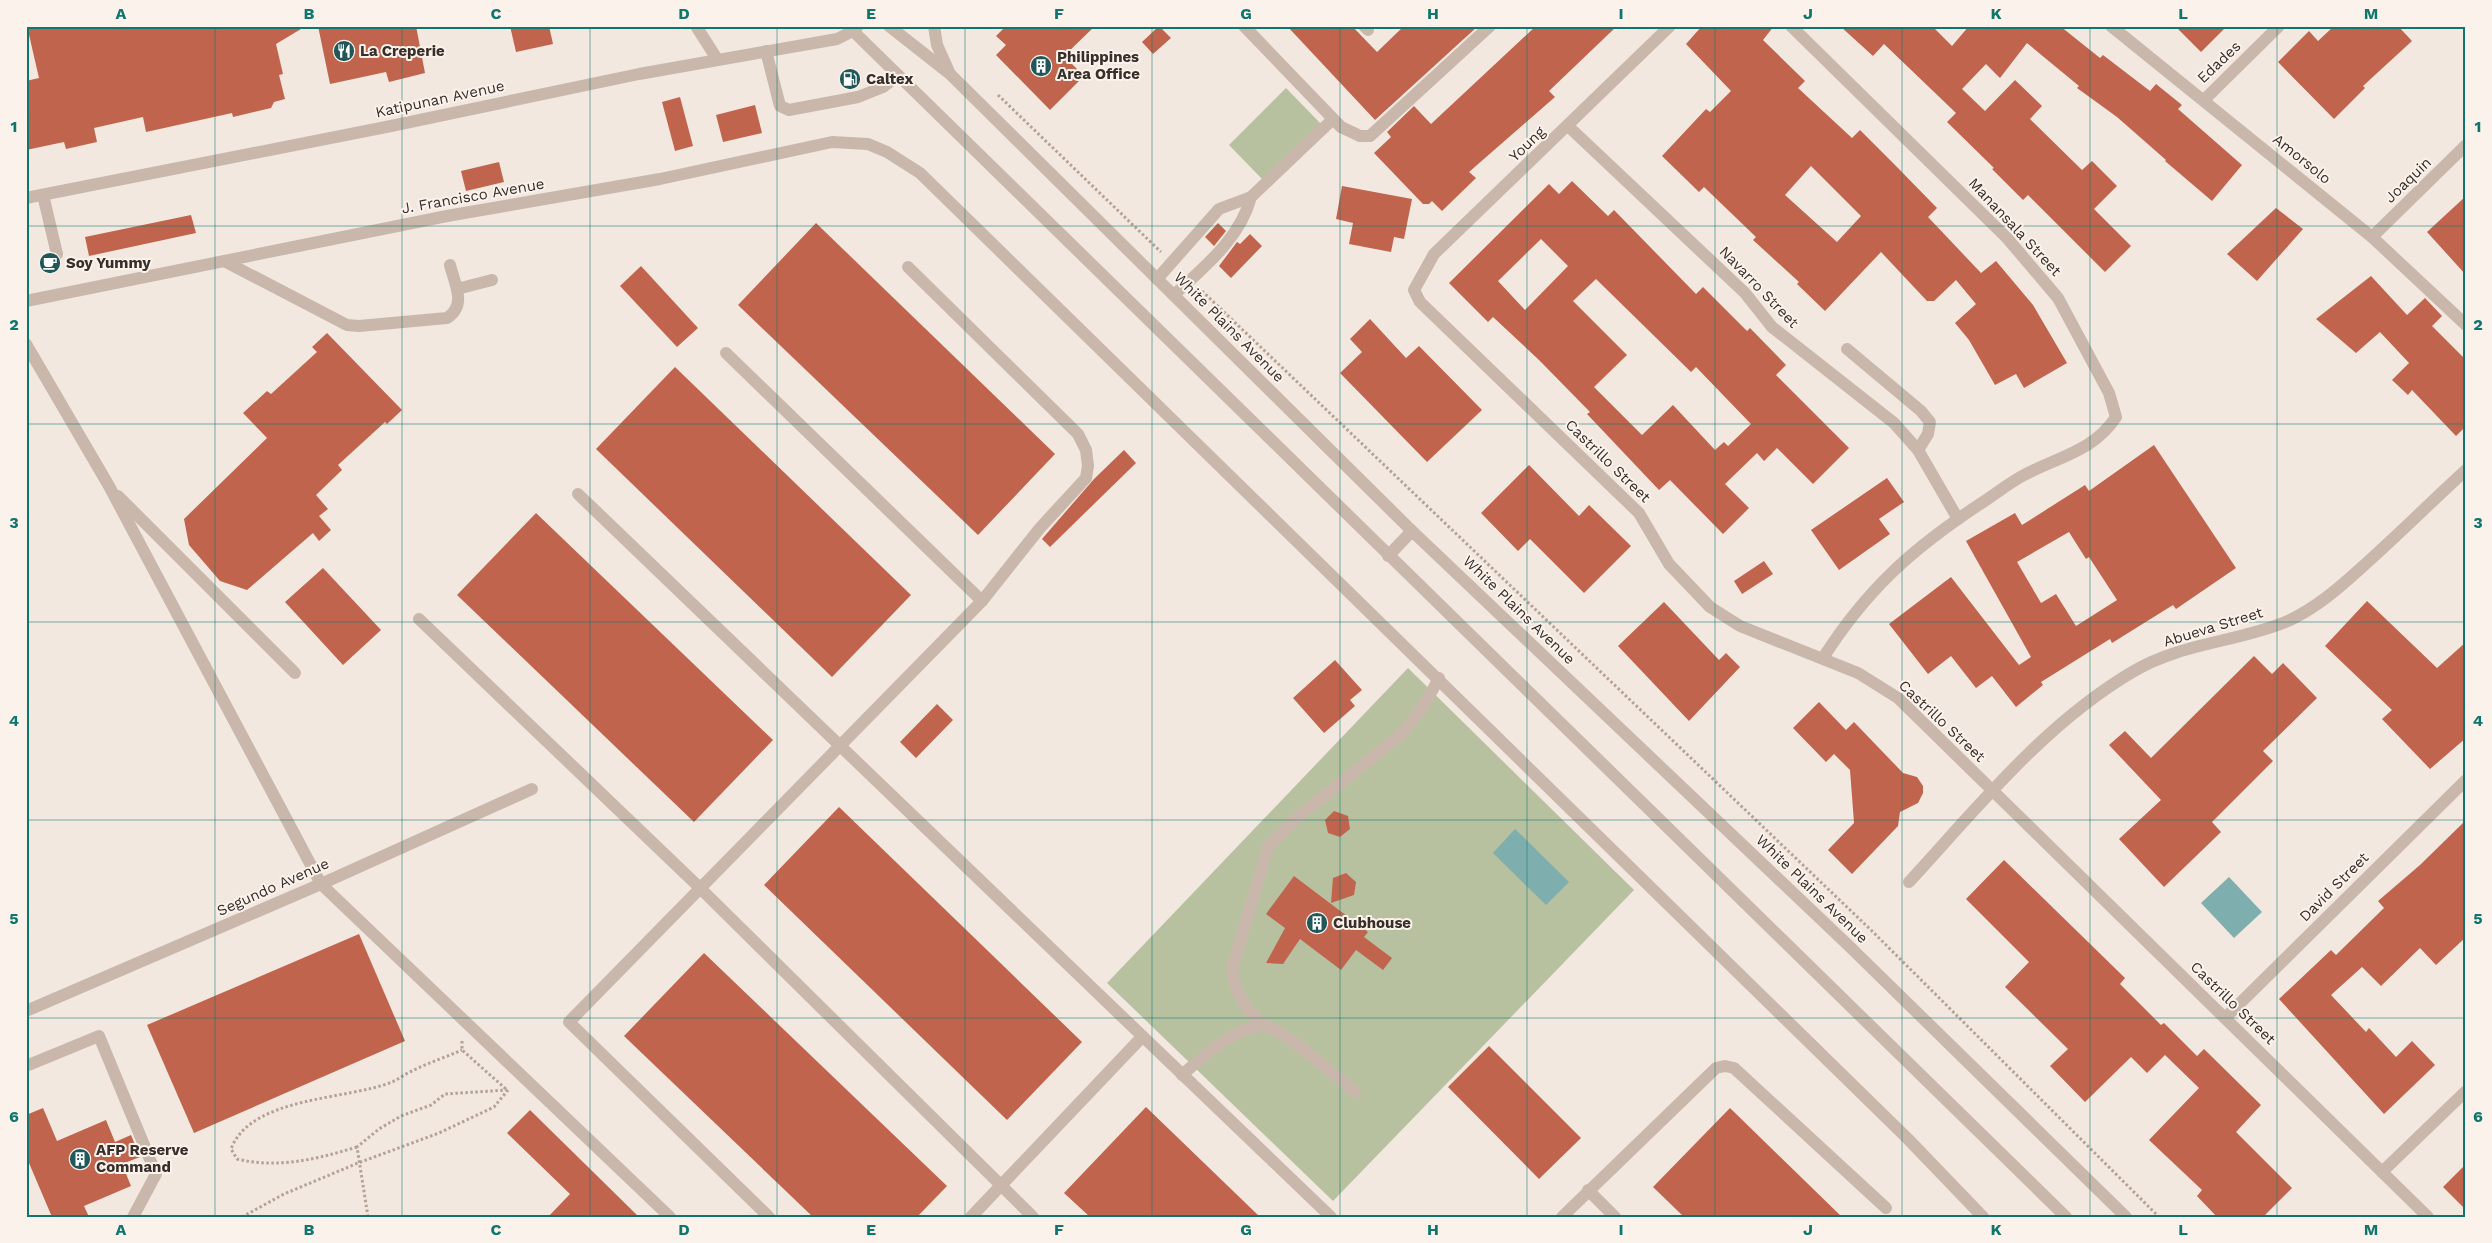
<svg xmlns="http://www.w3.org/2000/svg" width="2492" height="1243" font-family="'Work Sans',sans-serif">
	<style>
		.green { fill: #b7c19f }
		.water { fill: #7faeae }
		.building { fill: #c1644e; fill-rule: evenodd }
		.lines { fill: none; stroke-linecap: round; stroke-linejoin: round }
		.path { stroke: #b6a195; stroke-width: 3; stroke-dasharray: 2.5 2.5; stroke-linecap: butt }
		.minor { stroke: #cab7ab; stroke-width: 12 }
		.grid { fill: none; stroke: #0f766e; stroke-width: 1; stroke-opacity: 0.55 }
		.labels { text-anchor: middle; stroke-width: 4; stroke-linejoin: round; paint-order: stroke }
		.poi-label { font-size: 15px; font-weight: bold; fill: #382e2a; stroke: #faf2eb; text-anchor: start }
		.street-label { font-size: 15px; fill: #382e2a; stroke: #faf2eb }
		.neatline { fill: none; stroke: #0f766e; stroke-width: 2 }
		.grid-label { font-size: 16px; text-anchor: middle; font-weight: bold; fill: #0f766e }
	</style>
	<rect width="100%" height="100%" fill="#f2e8df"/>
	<!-- green -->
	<g class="green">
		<path d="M 1286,88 L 1321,124 L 1264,181 L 1229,145 Z"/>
		<path d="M 1408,668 L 1634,890 L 1333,1201 L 1107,983 Z"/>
	</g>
	<!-- water -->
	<g class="water">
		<path d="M 1515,829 L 1569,882 L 1546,905 L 1493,853 Z"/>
		<path d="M 2229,877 L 2262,912 L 2234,938 L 2201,903 Z"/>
	</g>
	<!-- building -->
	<g class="building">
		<path d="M 27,26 L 306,26 L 276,44 L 283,74 L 279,75 L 285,99 L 274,102 L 271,108 L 233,117 L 232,113 L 146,132 L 143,117 L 94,128 L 97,142 L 66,149 L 64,142 L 26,150 L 26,81 L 39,78 Z"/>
		<path d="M 318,26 L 416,26 L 425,73 L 389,82 L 386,72 L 330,84 Z"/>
		<path d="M 510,26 L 549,26 L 553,44 L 516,52 Z"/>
		<path d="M 1006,26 L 1095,26 L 1064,56 L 1084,76 L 1050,110 L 996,55 L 1006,45 L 996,36 Z"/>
		<path d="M 1159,26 L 1171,38 L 1153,54 L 1142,42 Z"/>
		<path d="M 1287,26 L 1352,26 L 1377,52 L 1404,26 L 1478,26 L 1375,120 Z"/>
		<path d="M 1536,26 L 1617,26 L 1549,91 L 1555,97 L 1469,172 L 1476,178 L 1442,211 L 1432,201 L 1429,204 L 1423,204 L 1374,153 L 1391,137 L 1387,132 L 1414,106 L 1431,124 Z"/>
		<path d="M 1702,26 L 1774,26 L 1763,40 L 1805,81 L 1798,88 L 1852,138 L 1860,130 L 1895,165 L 1937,208 L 1928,217 L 1981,273 L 1996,261 L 2033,305 L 2067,363 L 2024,388 L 2016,374 L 1995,385 L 1969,340 L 1955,323 L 1976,304 L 1956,280 L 1934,301 L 1927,301 L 1881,252 L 1825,311 L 1797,284 L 1799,282 L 1753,240 L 1756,237 L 1704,187 L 1699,192 L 1662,156 L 1706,109 L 1710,112 L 1731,91 L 1686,44 ZM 1811,166 L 1861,216 L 1837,242 L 1785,195 Z"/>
		<path d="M 1840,26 L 1932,26 L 1952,46 L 1969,26 L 2060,26 L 2100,58 L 2103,55 L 2150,91 L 2156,84 L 2182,105 L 2178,109 L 2242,165 L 2212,201 L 2165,161 L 2166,160 L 2117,117 L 2077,88 L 2079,86 L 2027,43 L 2000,78 L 1986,64 L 1962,89 L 1985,111 L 2015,80 L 2042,106 L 2030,119 L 2082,170 L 2092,161 L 2117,186 L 2094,209 L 2131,246 L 2105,272 L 2028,195 L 2023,200 L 1992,169 L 1994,168 L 1947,122 L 1956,113 L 1884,44 L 1873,56 Z"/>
		<path d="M 2175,26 L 2227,26 L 2201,52 Z"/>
		<path d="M 2334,26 L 2398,26 L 2412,41 L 2363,86 L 2365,88 L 2334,119 L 2278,62 L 2309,31 L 2318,41 Z"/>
		<path d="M 680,97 L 693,146 L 675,151 L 662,102 Z"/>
		<path d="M 755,105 L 762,133 L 723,142 L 716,115 Z"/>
		<path d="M 499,162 L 504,182 L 466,191 L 461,171 Z"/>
		<path d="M 1572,181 L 1608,216 L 1614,210 L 1696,294 L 1703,287 L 1747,331 L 1750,328 L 1786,365 L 1776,375 L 1849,448 L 1813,484 L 1777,448 L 1764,461 L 1757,453 L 1725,484 L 1749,508 L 1723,534 L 1670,480 L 1659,490 L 1587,414 L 1590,412 L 1539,360 L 1493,317 L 1488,322 L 1449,283 L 1549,184 L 1559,194 ZM 1541,239 L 1568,266 L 1525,310 L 1498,281 ZM 1596,279 L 1691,372 L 1696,367 L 1751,424 L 1728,446 L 1724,442 L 1715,450 L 1673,405 L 1642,435 L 1594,387 L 1627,355 L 1573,301 Z"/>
		<path d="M 1342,186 L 1412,199 L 1404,239 L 1394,237 L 1391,252 L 1349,244 L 1353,223 L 1336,219 Z"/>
		<path d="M 2466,196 L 2466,275 L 2427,232 Z"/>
		<path d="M 2276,208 L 2303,229 L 2257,281 L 2227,254 Z"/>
		<path d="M 191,215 L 196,233 L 89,256 L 85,237 Z"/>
		<path d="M 816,223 L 1055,454 L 978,535 L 738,305 Z"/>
		<path d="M 1218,223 L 1226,231 L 1214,246 L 1205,237 Z"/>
		<path d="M 1250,234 L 1262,246 L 1231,278 L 1219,266 L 1237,242 L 1240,244 Z"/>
		<path d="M 641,266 L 698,328 L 677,347 L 620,286 Z"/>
		<path d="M 2371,276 L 2407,315 L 2425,298 L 2442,316 L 2432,326 L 2466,360 L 2466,426 L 2456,436 L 2412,390 L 2408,395 L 2392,380 L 2409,363 L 2380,332 L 2356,353 L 2316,319 Z"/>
		<path d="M 1370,319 L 1406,358 L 1419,346 L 1482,410 L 1427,462 L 1340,373 L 1362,352 L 1350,339 Z"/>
		<path d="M 327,333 L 402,410 L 387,424 L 385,422 L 338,465 L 342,470 L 316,495 L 328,509 L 319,516 L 331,530 L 319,541 L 313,533 L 247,590 L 220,581 L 189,545 L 184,519 L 267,438 L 243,413 L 267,391 L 271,394 L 317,352 L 312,347 Z"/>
		<path d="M 675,367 L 911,595 L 832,677 L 596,449 Z"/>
		<path d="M 2154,445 L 2236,568 L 2176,609 L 2173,605 L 2112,643 L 2110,639 L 2041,682 L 2043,685 L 2016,707 L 1992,676 L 1976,688 L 1951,656 L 1928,674 L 1889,624 L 1951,577 L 2019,665 L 2031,657 L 1966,541 L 2015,513 L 2022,525 L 2085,485 L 2089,491 ZM 2069,532 L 2086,559 L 2089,557 L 2117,600 L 2076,626 L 2056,594 L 2041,603 L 2017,562 Z"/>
		<path d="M 1124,450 L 1136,463 L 1050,547 L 1042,539 L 1094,479 Z"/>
		<path d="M 1529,465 L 1579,516 L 1589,505 L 1631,546 L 1584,593 L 1530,539 L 1518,551 L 1481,513 Z"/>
		<path d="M 1887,478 L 1904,502 L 1879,519 L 1890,534 L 1839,570 L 1811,530 Z"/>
		<path d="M 536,513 L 773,740 L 694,822 L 457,595 Z"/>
		<path d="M 1764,561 L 1773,574 L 1742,594 L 1734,581 Z"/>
		<path d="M 323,568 L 381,630 L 343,665 L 285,602 Z"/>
		<path d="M 2367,601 L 2437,668 L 2466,642 L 2466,738 L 2430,769 L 2382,719 L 2392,710 L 2325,646 Z"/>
		<path d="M 1664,602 L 1719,660 L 1726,653 L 1740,667 L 1689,721 L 1618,646 Z"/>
		<path d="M 2254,656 L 2272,674 L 2283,663 L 2317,698 L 2263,751 L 2273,761 L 2212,822 L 2221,832 L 2164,887 L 2119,839 L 2161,800 L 2109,745 L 2125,731 L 2151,758 Z"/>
		<path d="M 1335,660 L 1362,690 L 1350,700 L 1355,706 L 1324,733 L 1293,698 Z"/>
		<path d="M 1819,702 L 1846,730 L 1854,722 L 1903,773 L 1917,777 L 1923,786 L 1923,793 L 1918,803 L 1900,812 L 1898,826 L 1852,874 L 1828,850 L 1854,823 L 1850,770 L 1834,754 L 1826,762 L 1793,728 Z"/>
		<path d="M 937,704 L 953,720 L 916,758 L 900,742 Z"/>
		<path d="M 839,807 L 1082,1042 L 1007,1120 L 764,885 Z"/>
		<path d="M 1334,811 L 1348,816 L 1350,829 L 1340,837 L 1328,833 L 1325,820 Z"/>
		<path d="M 2466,820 L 2466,937 L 2436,965 L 2420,948 L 2381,986 L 2362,967 L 2331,995 L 2366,1032 L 2369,1028 L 2396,1057 L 2412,1041 L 2435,1065 L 2384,1114 L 2279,999 L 2331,950 L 2336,955 L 2384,908 L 2378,901 L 2420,865 Z"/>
		<path d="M 2004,860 L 2125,978 L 2120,984 L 2161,1025 L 2164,1023 L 2197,1056 L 2204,1049 L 2261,1105 L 2236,1132 L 2292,1188 L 2263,1217 L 2217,1217 L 2197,1196 L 2202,1190 L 2149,1140 L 2199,1088 L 2165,1055 L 2147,1073 L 2131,1057 L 2085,1102 L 2050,1066 L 2068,1049 L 2005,987 L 2029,962 L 1966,899 Z"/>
		<path d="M 1346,873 L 1356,882 L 1354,895 L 1331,903 L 1333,878 Z"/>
		<path d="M 1294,876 L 1368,932 L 1364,937 L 1392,958 L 1383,970 L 1356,950 L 1341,970 L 1300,939 L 1283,964 L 1266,963 L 1285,928 L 1266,914 Z"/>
		<path d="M 359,934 L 405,1041 L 194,1133 L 147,1025 Z"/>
		<path d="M 704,953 L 947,1186 L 917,1217 L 813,1217 L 624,1036 Z"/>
		<path d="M 1489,1046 L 1581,1138 L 1539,1179 L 1448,1087 Z"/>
		<path d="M 1146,1107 L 1260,1217 L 1090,1217 L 1064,1193 Z"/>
		<path d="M 43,1108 L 57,1141 L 106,1120 L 115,1142 L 131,1135 L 140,1157 L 122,1164 L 131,1186 L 84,1206 L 89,1217 L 52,1217 L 26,1156 L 26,1115 Z"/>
		<path d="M 1730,1108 L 1842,1217 L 1684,1217 L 1653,1187 Z"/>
		<path d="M 530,1110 L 639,1217 L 548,1217 L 570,1194 L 507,1133 Z"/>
		<path d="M 2466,1164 L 2466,1210 L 2443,1187 Z"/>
	</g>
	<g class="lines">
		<!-- path -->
		<g class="path">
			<path d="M 998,95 L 1161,252"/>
			<path d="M 1202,291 L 1871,930 L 2159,1217"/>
			<path d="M 462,1041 L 462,1050 L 507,1090"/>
			<path d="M 357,1147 C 317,1159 278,1169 237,1159 L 231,1149 C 251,1096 348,1100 392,1082 C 399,1079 405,1074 412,1071 C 428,1063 446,1057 462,1050"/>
			<path d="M 242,1217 L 284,1194 L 358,1163 L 439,1133 L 494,1107 L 508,1090"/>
			<path d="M 368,1217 L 357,1147 L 379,1129 L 401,1116 L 431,1105 L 445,1094 L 507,1090"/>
		</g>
		<!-- minor -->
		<g class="minor">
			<path d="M 696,26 L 717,59"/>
			<path d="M 889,26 L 950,74 L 1412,531 L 1848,945 L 2126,1217"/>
			<path d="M 934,26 L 937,45 L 949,72"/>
			<path d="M 1244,26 L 1341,127 L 1360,136 L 1370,136 L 1490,26"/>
			<path d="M 1364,26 L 1368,30"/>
			<path d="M 1670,26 L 1434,254 L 1414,290 L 1420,302 L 1639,513 L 1669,564 L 1710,607 L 1740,626 L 1858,673 L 1898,698 L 2428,1217"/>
			<path d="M 1791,26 L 2007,238 L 2058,298 L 2109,393 L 2116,417 C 2094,451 2058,457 2024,475 C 2009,483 1994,495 1980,504 C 1912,549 1867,589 1823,658"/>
			<path d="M 2111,26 L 2372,237 L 2466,325"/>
			<path d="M 853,31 L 2066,1217"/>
			<path d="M 766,51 L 780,106 L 789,110 L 858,97 L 883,87 L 898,75"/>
			<path d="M 2204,100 L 2279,26"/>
			<path d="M 1568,126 L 1745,293 L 1772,327 L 1894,423 L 1918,450 L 1958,519"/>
			<path d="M 43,195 L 57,254"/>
			<path d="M 26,198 L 391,126 L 639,74 L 837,39 L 853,31 L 858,26"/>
			<path d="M 2372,237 L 2466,145"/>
			<path d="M 224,261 L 347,325 L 359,326 L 447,318 C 467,305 455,285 450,265"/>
			<path d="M 1157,279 L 1219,209 L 1251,197 L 1333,119"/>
			<path d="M 457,289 L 492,280"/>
			<path d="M 1174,295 C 1204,267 1240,239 1251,197"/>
			<path d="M 26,301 L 447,216 L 660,179 L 832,142 L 868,144 L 887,152 L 920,173 L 1908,1139 L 1983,1217"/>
			<path d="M 26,344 L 109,486 L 321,884 L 670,1217"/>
			<path d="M 1847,349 L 1921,411 L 1930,422 L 1928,434 L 1918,450"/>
			<path d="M 726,353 L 982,601 L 1040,528 L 1086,478 L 1088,466 L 1086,450 L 1078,434 L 908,267"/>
			<path d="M 578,494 C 830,733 1079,977 1331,1217"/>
			<path d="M 118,496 L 295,673"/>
			<path d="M 1388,556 L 1412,531"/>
			<path d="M 419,619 L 699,887 L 1033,1217"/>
			<path d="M 1909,882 C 1978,807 2045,723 2134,671 C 2181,643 2238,642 2288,621 C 2316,608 2339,588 2361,568 C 2397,536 2431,502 2466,470"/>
			<path d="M 26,1011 L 321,884 L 532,789"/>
			<path d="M 2225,1018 L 2466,780"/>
			<path d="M 1264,1026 C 1246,1009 1235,995 1232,969 L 1268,847 L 1298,817 L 1402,734 L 1426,702 L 1439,678"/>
			<path d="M 26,1066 L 99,1036 L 156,1174 L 133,1217"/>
			<path d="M 1182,1075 C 1201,1058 1237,1025 1264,1026 C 1282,1027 1338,1079 1355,1092"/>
			<path d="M 2382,1172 L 2466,1091"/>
			<path d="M 1588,1190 L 1615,1217"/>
			<path d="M 769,1217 L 569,1022 L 982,601"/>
			<path d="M 971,1217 L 1142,1037"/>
			<path d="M 1562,1217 L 1716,1068 L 1725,1066 L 1734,1068 L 1886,1208"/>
		</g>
	</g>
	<!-- grid -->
	<path class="grid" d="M 215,26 L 215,1217M 402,26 L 402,1217M 590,26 L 590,1217M 777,26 L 777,1217M 965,26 L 965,1217M 1152,26 L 1152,1217M 1340,26 L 1340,1217M 1527,26 L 1527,1217M 1715,26 L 1715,1217M 1902,26 L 1902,1217M 2090,26 L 2090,1217M 2277,26 L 2277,1217M 26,226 L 2466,226M 26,424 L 2466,424M 26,622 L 2466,622M 26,820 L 2466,820M 26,1018 L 2466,1018"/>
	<!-- icons -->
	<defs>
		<g id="restaurant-disc" transform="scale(1.125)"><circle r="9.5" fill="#215758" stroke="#faf2eb"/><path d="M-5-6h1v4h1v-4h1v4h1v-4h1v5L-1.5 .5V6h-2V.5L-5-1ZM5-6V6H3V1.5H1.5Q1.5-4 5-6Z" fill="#fff"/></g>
		<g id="building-disc" transform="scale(1.125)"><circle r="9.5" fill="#215758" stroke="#faf2eb"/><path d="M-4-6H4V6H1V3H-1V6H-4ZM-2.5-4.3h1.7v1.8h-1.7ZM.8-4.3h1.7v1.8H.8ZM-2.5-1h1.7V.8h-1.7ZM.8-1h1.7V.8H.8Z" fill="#fff"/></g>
		<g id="fuel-disc" transform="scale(1.125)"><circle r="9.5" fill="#215758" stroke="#faf2eb"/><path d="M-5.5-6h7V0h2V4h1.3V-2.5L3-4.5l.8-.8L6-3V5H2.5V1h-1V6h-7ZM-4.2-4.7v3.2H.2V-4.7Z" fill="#fff"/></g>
		<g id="cafe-disc" transform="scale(1.125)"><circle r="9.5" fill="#215758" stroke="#faf2eb"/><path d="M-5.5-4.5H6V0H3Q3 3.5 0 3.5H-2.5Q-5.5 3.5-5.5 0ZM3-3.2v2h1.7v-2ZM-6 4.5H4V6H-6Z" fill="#fff"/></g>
	</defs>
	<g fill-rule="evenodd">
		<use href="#restaurant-disc" x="344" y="51"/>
		<use href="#building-disc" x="1041" y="66"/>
		<use href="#fuel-disc" x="850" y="79"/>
		<use href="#cafe-disc" x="50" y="263"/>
		<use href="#building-disc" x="1317" y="923"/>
		<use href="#building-disc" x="80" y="1159"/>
	</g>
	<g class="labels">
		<!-- poi labels -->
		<g class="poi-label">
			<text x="360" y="56">La Creperie</text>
			<text x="1057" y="62">Philippines<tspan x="1057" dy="17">Area Office</tspan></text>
			<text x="866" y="84">Caltex</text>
			<text x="66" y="268">Soy Yummy</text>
			<text x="1333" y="928">Clubhouse</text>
			<text x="96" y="1155">AFP Reserve<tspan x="96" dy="17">Command</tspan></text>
		</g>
		<!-- street labels -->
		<g class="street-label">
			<text transform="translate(2219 62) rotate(-44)" y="5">Edades</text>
			<text transform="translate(440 99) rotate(-12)" y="5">Katipunan Avenue</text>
			<text transform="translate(1527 144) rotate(-44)" y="5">Young</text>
			<text transform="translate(2302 159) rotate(39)" y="5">Amorsolo</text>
			<text transform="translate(2408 180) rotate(-44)" y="5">Joaquin</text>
			<text transform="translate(473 196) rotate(-10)" y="5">J. Francisco Avenue</text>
			<text transform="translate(2015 227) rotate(47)" y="5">Manansala Street</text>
			<text transform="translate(1759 287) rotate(46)" y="5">Navarro Street</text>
			<text transform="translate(1229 327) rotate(45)" y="5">White Plains Avenue</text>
			<text transform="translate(1608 461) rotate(44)" y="5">Castrillo Street</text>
			<text transform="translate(1519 610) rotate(44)" y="5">White Plains Avenue</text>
			<text transform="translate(2213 627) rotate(-17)" y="5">Abueva Street</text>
			<text transform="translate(1942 721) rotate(43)" y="5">Castrillo Street</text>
			<text transform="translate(273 887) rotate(-24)" y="5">Segundo Avenue</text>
			<text transform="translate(2334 887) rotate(-45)" y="5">David Street</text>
			<text transform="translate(1812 889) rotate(44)" y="5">White Plains Avenue</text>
			<text transform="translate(2233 1003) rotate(44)" y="5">Castrillo Street</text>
		</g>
	</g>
	<!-- border -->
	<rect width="2492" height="1243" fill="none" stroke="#faf2eb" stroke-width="55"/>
	<rect x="28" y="28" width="2436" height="1188" class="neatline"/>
	<g class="grid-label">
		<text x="121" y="19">A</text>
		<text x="309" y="19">B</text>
		<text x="496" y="19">C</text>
		<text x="684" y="19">D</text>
		<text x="871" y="19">E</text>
		<text x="1059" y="19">F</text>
		<text x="1246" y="19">G</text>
		<text x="1433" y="19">H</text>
		<text x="1621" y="19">I</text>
		<text x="1808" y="19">J</text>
		<text x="1996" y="19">K</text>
		<text x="2183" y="19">L</text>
		<text x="2371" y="19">M</text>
		<text x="14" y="132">1</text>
		<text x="2478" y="132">1</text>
		<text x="14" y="330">2</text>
		<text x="2478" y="330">2</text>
		<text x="14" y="528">3</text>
		<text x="2478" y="528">3</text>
		<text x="14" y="726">4</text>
		<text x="2478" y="726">4</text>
		<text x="14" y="924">5</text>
		<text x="2478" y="924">5</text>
		<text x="14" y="1122">6</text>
		<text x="2478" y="1122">6</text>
		<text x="121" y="1235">A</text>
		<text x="309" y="1235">B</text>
		<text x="496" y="1235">C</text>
		<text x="684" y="1235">D</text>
		<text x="871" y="1235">E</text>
		<text x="1059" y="1235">F</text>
		<text x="1246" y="1235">G</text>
		<text x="1433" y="1235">H</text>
		<text x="1621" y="1235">I</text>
		<text x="1808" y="1235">J</text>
		<text x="1996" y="1235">K</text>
		<text x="2183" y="1235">L</text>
		<text x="2371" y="1235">M</text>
	</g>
</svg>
